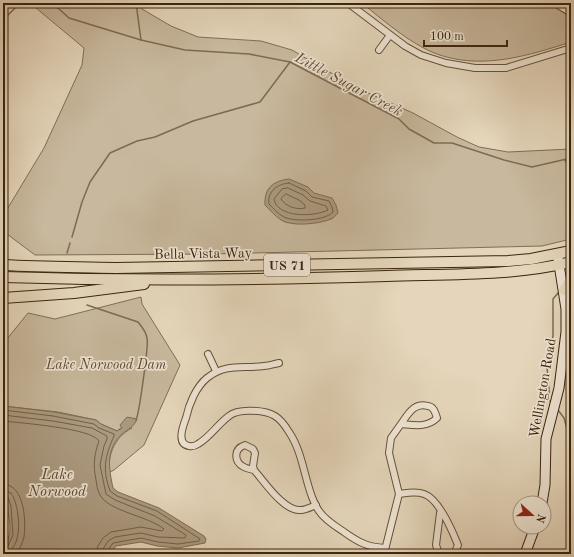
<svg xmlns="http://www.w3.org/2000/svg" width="574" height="557" font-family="'Old Standard TT',serif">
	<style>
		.green { fill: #c8b89d; stroke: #816e55 }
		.water { fill: #ab9a80; stroke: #7e6b52 }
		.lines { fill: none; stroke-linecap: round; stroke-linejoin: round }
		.shore { stroke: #726046; stroke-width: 1 }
		.stream { stroke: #7e6b52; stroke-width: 1.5 }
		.street-casing { stroke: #655138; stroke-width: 8 }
		.secondary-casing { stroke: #3a250d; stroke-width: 11 }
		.primary-casing { stroke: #3a250d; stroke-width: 12 }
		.street { stroke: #eee4d3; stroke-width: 6 }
		.secondary { stroke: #eee4d3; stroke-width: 9 }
		.primary { stroke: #e5d6bb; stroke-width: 10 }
		.labels { text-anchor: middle; stroke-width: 3.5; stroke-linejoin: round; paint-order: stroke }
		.shield { fill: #eee4d3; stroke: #705e48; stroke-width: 1 }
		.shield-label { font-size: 13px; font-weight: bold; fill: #3a250d }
		.street-label { font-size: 14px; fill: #3a250d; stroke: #eee4d3 }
		.park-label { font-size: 14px; font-style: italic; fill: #5e4a31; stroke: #eee4d3 }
		.water-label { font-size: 15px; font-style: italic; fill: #5c4830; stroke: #eee4d3 }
	</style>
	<rect width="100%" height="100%" fill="#e5d6bb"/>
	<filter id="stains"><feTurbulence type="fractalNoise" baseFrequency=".005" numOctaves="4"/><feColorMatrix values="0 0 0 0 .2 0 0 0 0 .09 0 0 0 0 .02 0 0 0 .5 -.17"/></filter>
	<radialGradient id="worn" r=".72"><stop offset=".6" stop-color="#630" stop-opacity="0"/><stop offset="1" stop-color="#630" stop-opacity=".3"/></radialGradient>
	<!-- green -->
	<g class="green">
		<path d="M 30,3 L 138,3 L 142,9 L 171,26 L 198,37 L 261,41 L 292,50 L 331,73 L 366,92 L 413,113 L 457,137 L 479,147 L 508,152 L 571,149 L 571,239 L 542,246 L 211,254 L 35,255 L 3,231 L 3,216 L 44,148 L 82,65 L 84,48 Z"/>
		<path d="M 362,3 L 571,3 L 571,42 C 530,55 486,69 443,56 C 415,48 384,21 362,3 Z"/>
		<path d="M 141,297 L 142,304 L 180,365 L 144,445 L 114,470 L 108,473 C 109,453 114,438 132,428 L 122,427 L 117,431 L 101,424 L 96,420 L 58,412 L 3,406 L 3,344 L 28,313 L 55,319 Z"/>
	</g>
	<!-- water -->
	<g class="water">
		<path d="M 289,179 L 308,187 L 314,193 L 332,198 L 336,205 L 338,213 C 336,215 334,218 331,219 C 319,224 292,227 281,220 C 275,216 270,210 265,205 C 264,188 273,181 289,179 Z"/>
		<path d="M 3,406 L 54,412 L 96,420 L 101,424 L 117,431 L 122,428 L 120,425 L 127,417 L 137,419 C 134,427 128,429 122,434 C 105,450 109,469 113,488 L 118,492 L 159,508 L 204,536 L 206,539 L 205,543 L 178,548 L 157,546 L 141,542 L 116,546 L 110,554 L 3,554 C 3,545 7,544 9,536 C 12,525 7,505 3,495 Z"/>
	</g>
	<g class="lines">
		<!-- shore -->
		<g class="shore">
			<path d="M 289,183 L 306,191 L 312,197 L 329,201 L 332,207 L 333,212 C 325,221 294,222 284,217 C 278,214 273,208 269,204 C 267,192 277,184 289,183 Z"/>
			<path d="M 288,188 L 303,195 L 310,201 L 326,206 L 328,210 C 314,217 277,218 274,199 L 282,189 Z"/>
			<path d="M 286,194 L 299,200 L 305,205 L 305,208 C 297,210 286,207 281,199 Z"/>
			<path d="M 3,410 L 53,416 L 94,424 L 99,428 L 114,434 L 114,436 C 105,456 102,469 110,491 L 117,496 L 157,511 L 200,539 L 199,541 L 178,544 L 158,542 L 141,538 L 113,543 L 108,550 L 107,554"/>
			<path d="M 3,415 L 53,421 L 92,428 L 107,436 L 107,439 L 104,446 L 100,465 L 106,494 L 115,500 L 155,516 L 186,535 L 185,538 L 158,537 L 141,533 L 115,537 L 108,541 L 103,549 L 102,554"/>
			<path d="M 3,421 C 21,423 91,428 99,441 C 94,455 93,465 96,480 C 97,485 97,490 100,495 C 108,511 148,516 164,529 L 162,531 L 141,527 L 111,532 L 103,538 L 98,546 L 96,554"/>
			<path d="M 3,484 C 25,485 26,521 24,537 C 23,543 19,549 16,554"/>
			<path d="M 3,490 L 11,493 C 20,505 25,552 3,553"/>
			<path d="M 3,495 L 8,497 L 11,506 L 13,535 L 8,546 L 3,548"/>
		</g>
		<!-- stream -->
		<g class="stream">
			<path d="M 46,3 L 58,8 L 69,18 L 141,40 L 185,50 L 249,54 L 290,62 L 399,119 L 409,129 L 434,143 L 452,143 L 504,160 L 532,167 L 571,158"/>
			<path d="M 136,3 L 141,40"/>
			<path d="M 3,20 L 18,5 L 37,3"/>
			<path d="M 565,160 L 571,170"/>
			<path d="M 72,237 L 82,202 L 90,182 L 110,153 L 137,141 L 155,137 L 193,121 L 260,102 L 290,62"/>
			<path d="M 67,253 L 70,243"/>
			<path d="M 87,305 L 138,322 C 142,327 146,331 147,338 C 149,344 139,414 136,420"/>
			<path d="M 550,401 L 547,367 L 553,336 L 553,299 L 558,293"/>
			<path d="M 558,410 L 564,418 L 571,443"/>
			<path d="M 571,508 L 570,524 L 571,525"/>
		</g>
		<!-- street casing -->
		<g class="street-casing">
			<g id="street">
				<path d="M 348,3 L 405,46 L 421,55 L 446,63 L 475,68 L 506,68 L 571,48"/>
				<path d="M 555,3 L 571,13"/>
				<path d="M 379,50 L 390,35"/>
				<path d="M 208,354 L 216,371"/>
				<path d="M 279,363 C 274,364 269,366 264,366 C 242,369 226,363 207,378 C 196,387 189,404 186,418 C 183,426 176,444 189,446 C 193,447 195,446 198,444 C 210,437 218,424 229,416 C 238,408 265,410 275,416 C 280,419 286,427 289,432 C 302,451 304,476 312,497 C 314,502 316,507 319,511 C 325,520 335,526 344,532 C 358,542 367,547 385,548"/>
				<path d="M 254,470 C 251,469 247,469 244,467 C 234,462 233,449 245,445 L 253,449 L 255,453 L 253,466 L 254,470 C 264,481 284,512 301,510 C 306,510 311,507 316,505"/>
				<path d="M 399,494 C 407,493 416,491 424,494 C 439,499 452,530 458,545 L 454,554"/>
				<path d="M 384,554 L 399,494 L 389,453 L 391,438 L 401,424 C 414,425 427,428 437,418 C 435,412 434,407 428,406 C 414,402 408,414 401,424"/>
				<path d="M 439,554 L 436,545 L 440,513"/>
			</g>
		</g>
		<!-- secondary casing -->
		<g class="secondary-casing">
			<g id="secondary">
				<path d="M 542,503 L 545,485 L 546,439 L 559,388 L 566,332 L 566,309 L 558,258"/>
				<path d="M 525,554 L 535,527"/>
			</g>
		</g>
		<!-- primary casing -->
		<g class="primary-casing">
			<g id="primary">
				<path d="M 3,265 C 41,267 78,267 116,268 L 508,261 L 531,259 L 571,251"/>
				<path d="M 3,277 C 131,281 259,280 387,276 C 447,274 514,276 571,262"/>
				<path d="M 564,290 L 571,280"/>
				<path d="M 3,298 L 74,293 L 144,284"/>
			</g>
		</g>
		<!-- street -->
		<use href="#street" class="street"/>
		<!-- secondary -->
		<use href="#secondary" class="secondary"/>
		<!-- primary -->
		<use href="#primary" class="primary"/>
	</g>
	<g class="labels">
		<!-- shield labels -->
		<rect class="shield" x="264" y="254" width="46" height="22" rx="3"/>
		<g class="shield-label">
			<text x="287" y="270">US 71</text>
		</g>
		<!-- street labels -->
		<g class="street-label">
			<text transform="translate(203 253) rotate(-1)" y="5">Bella Vista Way</text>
			<text transform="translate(542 388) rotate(-80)" y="5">Wellington Road</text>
		</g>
		<!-- park labels -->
		<g class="park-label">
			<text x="106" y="369">Lake Norwood Dam</text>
		</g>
		<!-- water labels -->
		<g class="water-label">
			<text transform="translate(349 84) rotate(28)" y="5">Little Sugar Creek</text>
			<text x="57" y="479">Lake<tspan x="57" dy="17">Norwood</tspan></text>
		</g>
	</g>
	<!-- margin -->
	<rect width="574" height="557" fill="none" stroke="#e5d6bb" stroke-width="16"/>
	<rect x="4" y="4" width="566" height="549" fill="none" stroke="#3a250d" stroke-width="2"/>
	<rect x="8" y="8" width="558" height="541" fill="none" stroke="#3a250d"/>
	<!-- north arrow -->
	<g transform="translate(532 515) rotate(111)"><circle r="19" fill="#eee4d3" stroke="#a69884"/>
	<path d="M0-3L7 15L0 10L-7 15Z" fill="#8f2418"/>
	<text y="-6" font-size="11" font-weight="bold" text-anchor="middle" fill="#3a250d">N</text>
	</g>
	<!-- scale -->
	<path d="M424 40v6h83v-6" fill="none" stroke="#3a250d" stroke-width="2"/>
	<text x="430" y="40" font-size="12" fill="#3a250d" stroke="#eee4d3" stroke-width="3" paint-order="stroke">100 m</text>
	<rect width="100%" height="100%" filter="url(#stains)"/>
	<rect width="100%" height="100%" fill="url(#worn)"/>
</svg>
